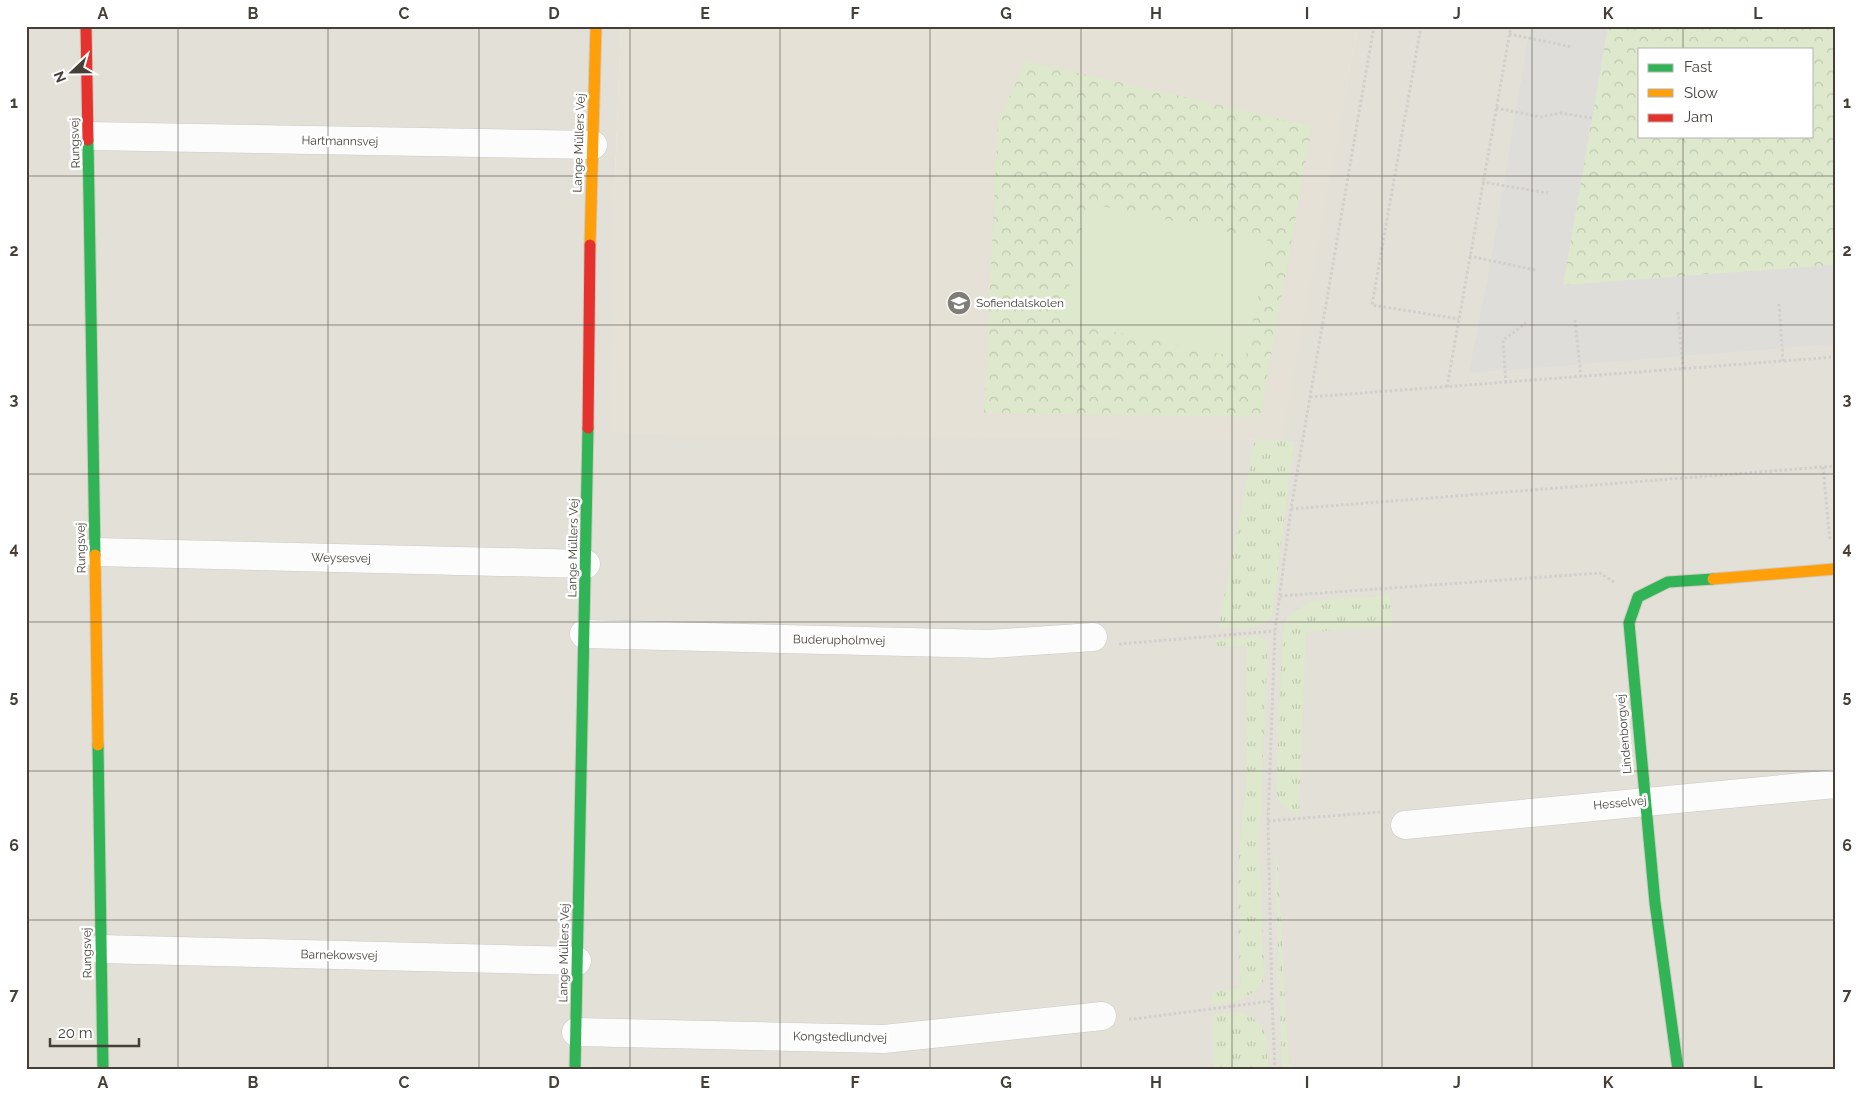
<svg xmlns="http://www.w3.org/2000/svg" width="1861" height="1096" font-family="Raleway,sans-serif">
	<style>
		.residential { fill: #e3e0d8; fill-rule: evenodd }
		.education { fill: #e5e1d6 }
		.grass { fill: url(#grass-tufts) }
		.park { fill: url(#park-crowns); fill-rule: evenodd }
		.pitch { fill: #dde8cc }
		.parking { fill: #dfddda }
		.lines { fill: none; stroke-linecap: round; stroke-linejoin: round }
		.street-casing { stroke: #cccac6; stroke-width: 29 }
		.fast-casing { stroke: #cecbc1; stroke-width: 13 }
		.slow-casing { stroke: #cecbc1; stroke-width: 13 }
		.jam-casing { stroke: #cecbc1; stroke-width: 13 }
		.path { stroke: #d1cecb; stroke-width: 3; stroke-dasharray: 2.5 2.5; stroke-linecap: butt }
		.street { stroke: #fdfcfc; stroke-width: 28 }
		.fast { stroke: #30b455; stroke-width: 11 }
		.slow { stroke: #ff9f0a; stroke-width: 11 }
		.jam { stroke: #e5322d; stroke-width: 11 }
		.grid { fill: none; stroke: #453f37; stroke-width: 1; stroke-opacity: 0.55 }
		.labels { text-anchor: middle; stroke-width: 5; stroke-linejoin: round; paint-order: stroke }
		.street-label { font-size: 12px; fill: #453f37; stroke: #fff }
		.poi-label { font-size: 12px; fill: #453f37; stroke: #fff; text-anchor: start }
		.neatline { fill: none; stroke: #453f37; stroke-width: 2 }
		.grid-label { font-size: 16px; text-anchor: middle; font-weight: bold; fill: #453f37 }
	</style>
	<defs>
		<pattern id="grass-tufts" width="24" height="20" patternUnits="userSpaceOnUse" patternTransform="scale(1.25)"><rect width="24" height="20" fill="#dde8cc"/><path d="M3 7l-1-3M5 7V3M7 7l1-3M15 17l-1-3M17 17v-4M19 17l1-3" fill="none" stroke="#bfc8b0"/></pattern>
		<pattern id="park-crowns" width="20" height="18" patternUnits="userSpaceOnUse" patternTransform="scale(1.25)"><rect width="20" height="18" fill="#dde8cc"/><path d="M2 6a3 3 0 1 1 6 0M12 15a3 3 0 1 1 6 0" fill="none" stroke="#bfc8b0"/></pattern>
	</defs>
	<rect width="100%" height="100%" fill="#efeeea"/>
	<!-- residential -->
	<path class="residential" d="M 26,26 L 621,26 L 614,202 L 1247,440 L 1280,440 L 1358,26 L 1835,26 L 1835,1070 L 26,1070 ZM 1640,49 L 1812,49 L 1812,136 L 1640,136 Z"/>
	<!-- education -->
	<path class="education" d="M 621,26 L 1358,26 L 1281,440 L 704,436 L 610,433 L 614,202 Z"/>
	<!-- grass -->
	<g class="grass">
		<path d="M 1255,440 L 1294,441 L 1272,616 C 1259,631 1236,627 1218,628 Z"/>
		<path d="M 1390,595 L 1392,626 L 1306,632 L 1299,814 C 1286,811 1279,804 1276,791 L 1281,668 L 1285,618 L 1311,601 Z"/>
		<path d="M 1260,636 L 1268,642 L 1259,843 L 1264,970 L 1263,984 C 1244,1001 1236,1002 1212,1005 L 1212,992 L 1241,988 C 1237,921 1235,852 1247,786 L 1247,646 L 1215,647 L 1216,640 Z"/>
		<path d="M 1275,856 L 1277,856 C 1283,927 1283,999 1290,1070 L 1282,1070 Z"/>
		<path d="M 1240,1012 C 1270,1022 1268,1042 1269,1070 L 1214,1070 L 1212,1015 Z"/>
	</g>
	<!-- park -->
	<g class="park">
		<path d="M 1608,26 L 1835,26 L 1835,265 L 1563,285 ZM 1640,49 L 1812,49 L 1812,136 L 1640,136 Z"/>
		<path d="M 1026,61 L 1312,126 L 1260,417 L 984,413 L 998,121 Z"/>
	</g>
	<!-- pitch -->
	<path class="pitch" d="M 1087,203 L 1270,241 L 1245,359 L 1062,321 Z"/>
	<!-- parking -->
	<path class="parking" d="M 1530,26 L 1608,26 L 1563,285 L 1835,265 L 1835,344 L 1469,373 L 1491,261 Z"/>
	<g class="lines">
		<!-- street casing -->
		<g class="street-casing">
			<g id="street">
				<path d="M 88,136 L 593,145"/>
				<path d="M 95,552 L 586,564"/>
				<path d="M 584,634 L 990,644 L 1093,637"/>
				<path d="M 1405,825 L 1835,784"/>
				<path d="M 100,949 L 577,961"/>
				<path d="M 576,1032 L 884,1039 L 1102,1016"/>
			</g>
		</g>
		<!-- fast casing -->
		<g class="fast-casing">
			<g id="fast">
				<path d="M 88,140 L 95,555"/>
				<path d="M 98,745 L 103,1070"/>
				<path d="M 575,1070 L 588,428"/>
				<path d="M 1678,1070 L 1655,903 L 1629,623 L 1638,597 L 1668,582 L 1713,579"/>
			</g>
		</g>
		<!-- slow casing -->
		<g class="slow-casing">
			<g id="slow">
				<path d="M 590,245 L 596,26"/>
				<path d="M 95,555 L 98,745"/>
				<path d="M 1713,579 L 1835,569"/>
			</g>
		</g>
		<!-- jam casing -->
		<g class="jam-casing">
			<g id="jam">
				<path d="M 86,26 L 88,140"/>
				<path d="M 588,428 L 590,245"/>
			</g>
		</g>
		<!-- path -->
		<g class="path">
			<path d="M 1421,26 L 1372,305 L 1459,319"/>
			<path d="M 1509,34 L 1572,47"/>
			<path d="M 1496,108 L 1540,117 L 1561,113 L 1592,118"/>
			<path d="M 1482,182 L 1548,193"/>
			<path d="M 1469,256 L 1535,270"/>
			<path d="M 1779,304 L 1783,361"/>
			<path d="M 1678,312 L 1683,369"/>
			<path d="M 1575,320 L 1581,377"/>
			<path d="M 1506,383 L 1503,340 L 1526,323"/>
			<path d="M 1447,387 L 1511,26"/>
			<path d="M 1310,397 L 1835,357"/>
			<path d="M 1823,467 L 1830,541"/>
			<path d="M 1291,509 L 1835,466"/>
			<path d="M 1280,596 L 1600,573 L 1614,582"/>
			<path d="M 1119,644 L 1275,631"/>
			<path d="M 1268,821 L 1380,812"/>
			<path d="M 1129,1019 L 1134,1019 L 1272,1001"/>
			<path d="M 1275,1070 L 1272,1001 L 1268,821 L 1275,631 L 1291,509 L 1310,397 L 1374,26"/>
		</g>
		<!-- street -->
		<use href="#street" class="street"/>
		<!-- fast -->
		<use href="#fast" class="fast"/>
		<!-- slow -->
		<use href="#slow" class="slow"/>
		<!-- jam -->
		<use href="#jam" class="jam"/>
	</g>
	<!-- grid -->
	<path class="grid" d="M 178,26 L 178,1070M 328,26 L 328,1070M 479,26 L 479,1070M 630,26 L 630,1070M 780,26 L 780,1070M 930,26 L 930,1070M 1081,26 L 1081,1070M 1232,26 L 1232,1070M 1382,26 L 1382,1070M 1532,26 L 1532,1070M 1683,26 L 1683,49M 1683,136 L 1683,1070M 26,176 L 1835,176M 26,325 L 1835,325M 26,474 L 1835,474M 26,622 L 1835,622M 26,771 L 1835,771M 26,920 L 1835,920"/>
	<!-- icons -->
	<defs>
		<g id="school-disc" transform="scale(1.25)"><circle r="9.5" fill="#807c76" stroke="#fff"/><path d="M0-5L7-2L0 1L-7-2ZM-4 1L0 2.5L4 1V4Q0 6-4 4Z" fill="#fff"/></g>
	</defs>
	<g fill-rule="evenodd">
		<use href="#school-disc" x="959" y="303"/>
	</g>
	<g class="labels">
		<!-- street labels -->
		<g class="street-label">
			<text transform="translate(340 141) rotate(1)" y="4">Hartmannsvej</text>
			<text transform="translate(75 143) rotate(-92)" y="4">Rungsvej</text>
			<text transform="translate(579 143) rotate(-88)" y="4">Lange Müllers Vej</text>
			<text transform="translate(81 548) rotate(-91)" y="4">Rungsvej</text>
			<text transform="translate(573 548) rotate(-89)" y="4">Lange Müllers Vej</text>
			<text transform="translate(341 558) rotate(1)" y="4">Weysesvej</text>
			<text transform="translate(839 640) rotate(1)" y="4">Buderupholmvej</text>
			<text transform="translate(1624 734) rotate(-95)" y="4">Lindenborgvej</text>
			<text transform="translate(1620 803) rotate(-6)" y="4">Hesselvej</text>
			<text transform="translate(87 953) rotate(-91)" y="4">Rungsvej</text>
			<text transform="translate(564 953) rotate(-89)" y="4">Lange Müllers Vej</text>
			<text transform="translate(339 955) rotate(1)" y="4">Barnekowsvej</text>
			<text transform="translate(840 1037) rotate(1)" y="4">Kongstedlundvej</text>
		</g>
		<!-- poi labels -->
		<g class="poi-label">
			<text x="976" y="307">Sofiendalskolen</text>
		</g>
	</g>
	<!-- border -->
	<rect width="1861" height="1096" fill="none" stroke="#ffffff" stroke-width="55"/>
	<!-- legend -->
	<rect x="1638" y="48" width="175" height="90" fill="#ffffff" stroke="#b5b2af"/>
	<rect x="1648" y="64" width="25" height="8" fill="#30b455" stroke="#b5b2af"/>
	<text x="1684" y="72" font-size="15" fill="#453f37">Fast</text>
	<rect x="1648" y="89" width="25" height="8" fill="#ff9f0a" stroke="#b5b2af"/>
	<text x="1684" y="98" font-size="15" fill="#453f37">Slow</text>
	<rect x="1648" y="114" width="25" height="8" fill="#e5322d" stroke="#b5b2af"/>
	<text x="1684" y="122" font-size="15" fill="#453f37">Jam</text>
	<!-- north arrow -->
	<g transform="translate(72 72) rotate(248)" stroke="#ffffff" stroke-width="4" paint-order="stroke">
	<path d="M0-4L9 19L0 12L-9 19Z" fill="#453f37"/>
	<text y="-8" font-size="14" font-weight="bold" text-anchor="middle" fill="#453f37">N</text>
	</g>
	<!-- scale -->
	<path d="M50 1038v8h89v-8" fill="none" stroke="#453f37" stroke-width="2.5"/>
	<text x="58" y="1038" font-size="15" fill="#453f37" stroke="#ffffff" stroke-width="4" paint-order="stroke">20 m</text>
	<rect x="28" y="28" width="1806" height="1040" class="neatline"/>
	<g class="grid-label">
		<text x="103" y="19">A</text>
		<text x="253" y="19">B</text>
		<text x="404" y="19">C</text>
		<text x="554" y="19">D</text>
		<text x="705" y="19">E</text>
		<text x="855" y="19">F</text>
		<text x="1006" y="19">G</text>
		<text x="1156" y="19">H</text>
		<text x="1307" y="19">I</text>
		<text x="1457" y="19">J</text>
		<text x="1608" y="19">K</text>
		<text x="1758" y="19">L</text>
		<text x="14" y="108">1</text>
		<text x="1847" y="108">1</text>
		<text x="14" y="256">2</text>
		<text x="1847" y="256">2</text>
		<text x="14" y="405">3</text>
		<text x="1847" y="405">3</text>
		<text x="14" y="554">4</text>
		<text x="1847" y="554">4</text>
		<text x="14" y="702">5</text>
		<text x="1847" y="702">5</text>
		<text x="14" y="851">6</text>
		<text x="1847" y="851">6</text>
		<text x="14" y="1000">7</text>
		<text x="1847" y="1000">7</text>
		<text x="103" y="1088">A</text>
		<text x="253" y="1088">B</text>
		<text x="404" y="1088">C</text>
		<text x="554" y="1088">D</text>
		<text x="705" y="1088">E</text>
		<text x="855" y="1088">F</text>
		<text x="1006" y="1088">G</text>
		<text x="1156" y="1088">H</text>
		<text x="1307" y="1088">I</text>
		<text x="1457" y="1088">J</text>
		<text x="1608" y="1088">K</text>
		<text x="1758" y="1088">L</text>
	</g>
</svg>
